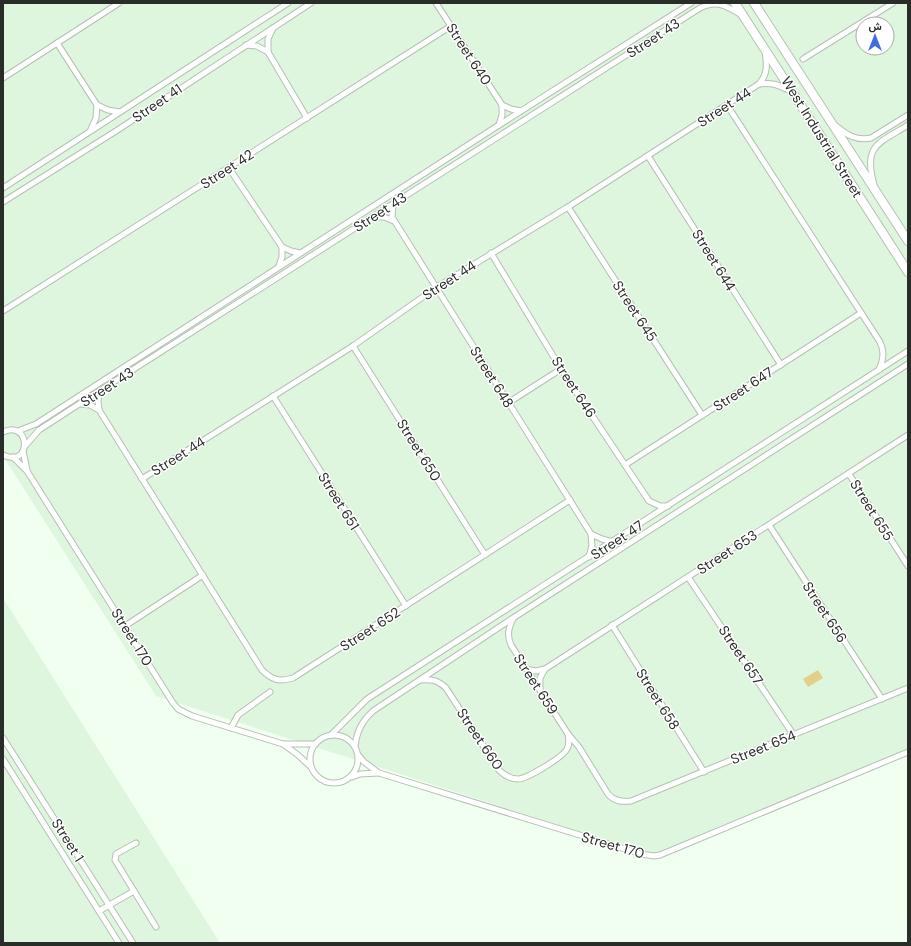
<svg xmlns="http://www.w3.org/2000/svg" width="911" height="946" font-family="'DM Sans',Vazirmatn,sans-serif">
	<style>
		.built { fill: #dff6de; fill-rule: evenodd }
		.green { fill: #e1cf8a }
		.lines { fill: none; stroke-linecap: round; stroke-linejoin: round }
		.street-casing { stroke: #b2c2b1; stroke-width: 7 }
		.primary-casing { stroke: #b2c2b1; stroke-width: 10 }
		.street { stroke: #fff; stroke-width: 5 }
		.primary { stroke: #fff; stroke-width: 8 }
		.labels { text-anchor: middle; stroke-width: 3; stroke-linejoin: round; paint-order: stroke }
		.street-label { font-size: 14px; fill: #282e27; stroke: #fff }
	</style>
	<rect width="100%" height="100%" fill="#f1fff0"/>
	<!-- built -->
	<g class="built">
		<path d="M 3,3 L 908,3 L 908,755 L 662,858 L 156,696 L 3,456 ZM 863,24 L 887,24 L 887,48 L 863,48 Z"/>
		<path d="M 3,598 L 220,943 L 3,943 Z"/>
	</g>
	<!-- green -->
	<path class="green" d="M 818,670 L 823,678 L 808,687 L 803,679 Z"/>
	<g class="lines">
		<!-- street casing -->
		<g class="street-casing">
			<g id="street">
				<path d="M 436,3 L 502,105 L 502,115 L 499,125"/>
				<path d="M 57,43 L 97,105 L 108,110 L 119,112"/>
				<path d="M 246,45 L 257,46 L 268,52 L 307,118"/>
				<path d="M 268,52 L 268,39 L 273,28"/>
				<path d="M 803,59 L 893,3"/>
				<path d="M 3,78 L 119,3"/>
				<path d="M 759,84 C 772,82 779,85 790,91"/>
				<path d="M 502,105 L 511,109 L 521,111"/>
				<path d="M 727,105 L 880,342 C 885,352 883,360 879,370"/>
				<path d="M 836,126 C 847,135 856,141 871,138 L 908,115"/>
				<path d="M 91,129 L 96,118 L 97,105"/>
				<path d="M 648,156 L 781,365"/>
				<path d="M 229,168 L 282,247 L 282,257 L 279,266"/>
				<path d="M 874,185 C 863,145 878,144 908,125"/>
				<path d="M 3,188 L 288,3"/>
				<path d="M 3,202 L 116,131 L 311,3"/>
				<path d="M 393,205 L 392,217 L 591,534 L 592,546 L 589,557"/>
				<path d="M 568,207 L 702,415"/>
				<path d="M 374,217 L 384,217 L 394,221"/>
				<path d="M 282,247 L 291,251 L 300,253"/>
				<path d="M 491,253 L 561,369 L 649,501 L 660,506 L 668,506"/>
				<path d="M 3,311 L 451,26"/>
				<path d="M 353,346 L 485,555"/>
				<path d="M 100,391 L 98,400 L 99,410 L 262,670 C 272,680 279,682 293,678 L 570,500"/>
				<path d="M 273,396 L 406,606"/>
				<path d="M 508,403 L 561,369"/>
				<path d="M 80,404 L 90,405 L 99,410"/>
				<path d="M 18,431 L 36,424 L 499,125 L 691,3"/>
				<path d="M 3,432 C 31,419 32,469 3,455"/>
				<path d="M 25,446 L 39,430 L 90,397 L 700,8 C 716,0 725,5 740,14"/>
				<path d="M 23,451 L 27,470"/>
				<path d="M 13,457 L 27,471 L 173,703 L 178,709 L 192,716 L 283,744 L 315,744"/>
				<path d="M 625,465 L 861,313"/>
				<path d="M 849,474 L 908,566"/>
				<path d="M 142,479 L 353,346 L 437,287 L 568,207 L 759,84 C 768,74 767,64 765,51"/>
				<path d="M 769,525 L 882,699"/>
				<path d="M 591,534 L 602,539 L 613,542"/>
				<path d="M 688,577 L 793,734"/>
				<path d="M 612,625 L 704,772"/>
				<path d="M 125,626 L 203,575"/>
				<path d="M 526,669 L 536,671 L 545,669 L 908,435"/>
				<path d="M 420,680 C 431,679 438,680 446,688 L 499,770 C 504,775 510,779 518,779 C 527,779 563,757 567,749 C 570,744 569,739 568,734 L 511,645 C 507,636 508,629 513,619"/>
				<path d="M 540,689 L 540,678 L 545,669"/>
				<path d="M 231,728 L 238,715 L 270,692"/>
				<path d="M 568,734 L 579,747 L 608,794 C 614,801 621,802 631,801 L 908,688"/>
				<circle cx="334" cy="759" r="24"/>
				<path d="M 331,735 L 367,699 L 908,351"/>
				<path d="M 3,738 L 133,943"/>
				<path d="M 283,744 L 298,755 L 311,767"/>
				<path d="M 355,746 C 357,731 362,721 373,711 L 513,618 L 908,364"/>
				<path d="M 359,756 L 364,762 L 379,773 L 641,854 L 654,856 L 660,855 L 908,752"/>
				<path d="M 3,759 L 119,943"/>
				<path d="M 352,777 L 360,774 L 378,773"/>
				<path d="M 134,891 L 115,860 L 116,854 L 136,843"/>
				<path d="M 99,911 L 134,891 L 156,927"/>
			</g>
		</g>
		<!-- primary casing -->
		<g class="primary-casing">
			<g id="primary">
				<path d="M 735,3 L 908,272"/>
				<path d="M 754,3 L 908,241"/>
			</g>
		</g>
		<!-- street -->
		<use href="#street" class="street"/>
		<!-- primary -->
		<use href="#primary" class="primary"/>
	</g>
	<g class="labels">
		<!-- street labels -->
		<g class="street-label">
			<text transform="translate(653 38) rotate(-33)" y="5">Street 43</text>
			<text transform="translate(469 54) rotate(57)" y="5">Street 640</text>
			<text transform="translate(157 103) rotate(-34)" y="5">Street 41</text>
			<text transform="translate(724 107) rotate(-33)" y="5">Street 44</text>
			<text transform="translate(822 137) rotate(58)" y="5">West Industrial Street</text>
			<text transform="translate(227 169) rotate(-33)" y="5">Street 42</text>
			<text transform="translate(380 212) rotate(-33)" y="5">Street 43</text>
			<text transform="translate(714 260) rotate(58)" y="5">Street 644</text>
			<text transform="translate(449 280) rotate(-33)" y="5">Street 44</text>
			<text transform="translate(635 311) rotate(57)" y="5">Street 645</text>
			<text transform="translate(492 377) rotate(58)" y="5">Street 648</text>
			<text transform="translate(107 387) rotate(-33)" y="5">Street 43</text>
			<text transform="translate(574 387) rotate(57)" y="5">Street 646</text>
			<text transform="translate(743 389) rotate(-33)" y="5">Street 647</text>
			<text transform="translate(419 450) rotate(58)" y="5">Street 650</text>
			<text transform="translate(178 456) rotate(-32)" y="5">Street 44</text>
			<text transform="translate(339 501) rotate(58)" y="5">Street 651</text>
			<text transform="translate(872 510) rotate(58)" y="5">Street 655</text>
			<text transform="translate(617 540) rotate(-33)" y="5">Street 47</text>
			<text transform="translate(727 552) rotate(-33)" y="5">Street 653</text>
			<text transform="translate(825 612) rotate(57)" y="5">Street 656</text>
			<text transform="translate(370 629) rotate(-33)" y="5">Street 652</text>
			<text transform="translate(132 637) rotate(58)" y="5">Street 170</text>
			<text transform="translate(741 655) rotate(56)" y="5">Street 657</text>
			<text transform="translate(536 684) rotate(57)" y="5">Street 659</text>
			<text transform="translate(658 699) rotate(58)" y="5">Street 658</text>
			<text transform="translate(480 739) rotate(56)" y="5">Street 660</text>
			<text transform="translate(763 747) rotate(-22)" y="5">Street 654</text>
			<text transform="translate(68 840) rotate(58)" y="5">Street 1</text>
			<text transform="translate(613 845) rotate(16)" y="5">Street 170</text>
		</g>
	</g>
	<!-- border -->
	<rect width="911" height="946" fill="none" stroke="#282e27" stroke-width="8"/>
	<!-- north arrow -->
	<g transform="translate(875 36)"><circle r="19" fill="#ffffff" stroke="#a9aba9"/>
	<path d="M0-3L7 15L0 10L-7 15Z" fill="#426ddf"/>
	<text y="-6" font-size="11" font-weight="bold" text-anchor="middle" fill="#282e27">ش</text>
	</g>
</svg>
